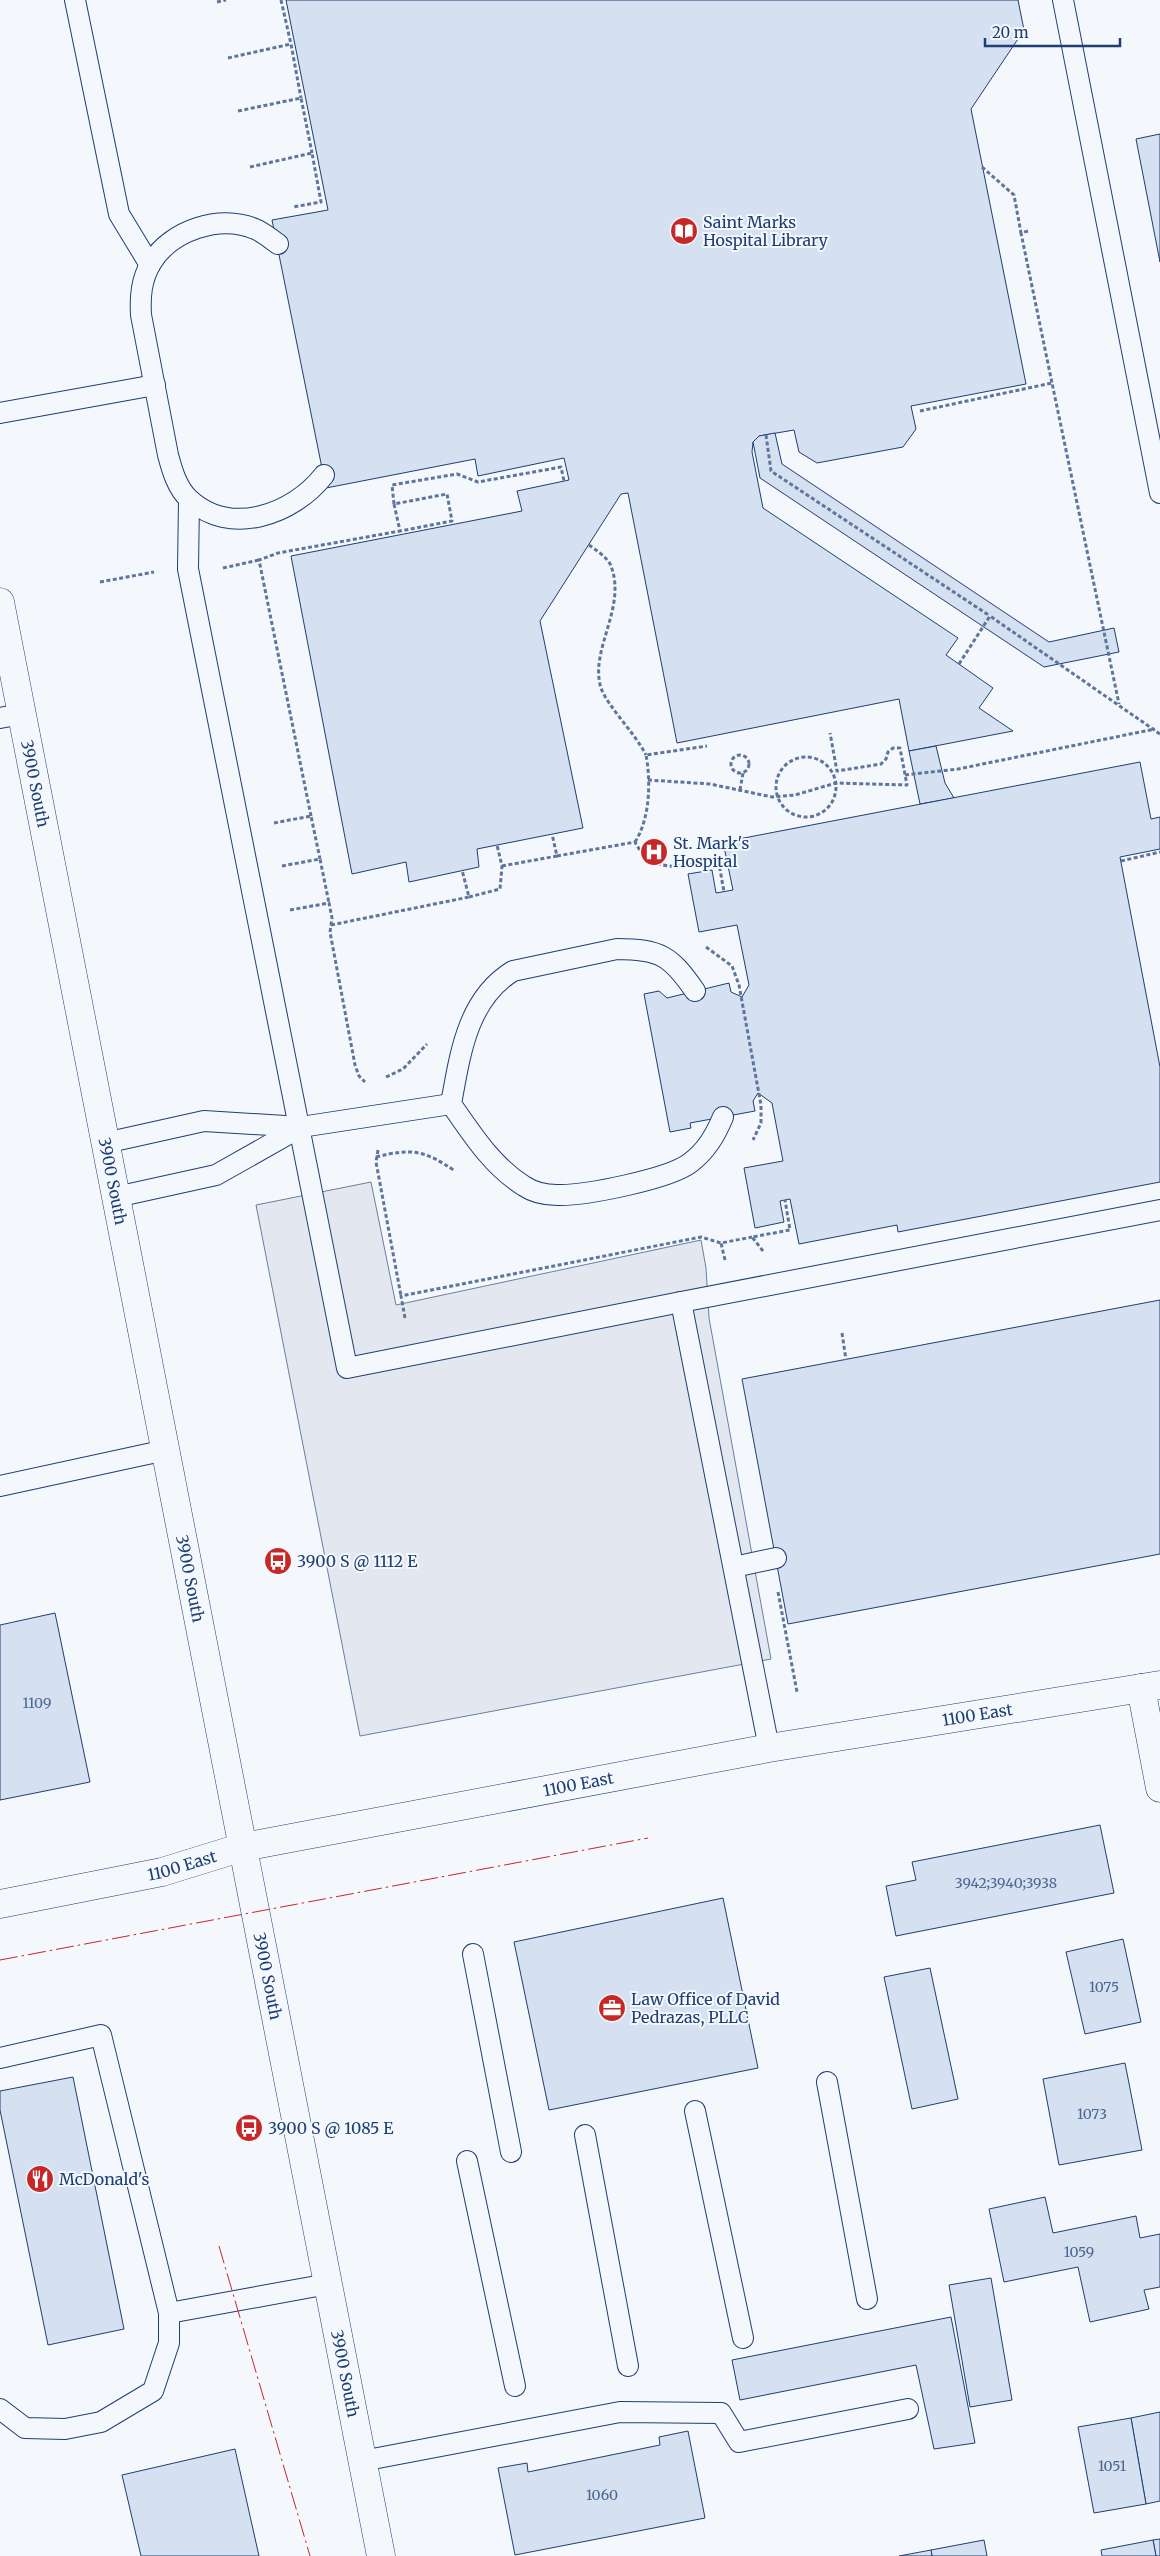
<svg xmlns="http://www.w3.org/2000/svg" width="1160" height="2556" font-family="Merriweather,serif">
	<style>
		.parking { fill: #e3e8f0; stroke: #687fa3 }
		.building { fill: #d5e0f0; stroke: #1d3f73 }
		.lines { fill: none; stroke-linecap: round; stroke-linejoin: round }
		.lane-casing { stroke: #1d3f73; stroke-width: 22 }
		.street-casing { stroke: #1d3f73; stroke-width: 29 }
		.secondary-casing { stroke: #1d3f73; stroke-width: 29 }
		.path { stroke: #5e769c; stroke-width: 3; stroke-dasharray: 4 2.5; stroke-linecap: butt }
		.lane { stroke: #f4f7fb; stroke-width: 20 }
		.street { stroke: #f4f7fb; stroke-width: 28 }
		.secondary { stroke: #f4f7fb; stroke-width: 28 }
		.power { stroke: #c62828; stroke-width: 1; stroke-dasharray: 18 4 2.5 4; stroke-linecap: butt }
		.labels { text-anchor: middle; stroke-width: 4; stroke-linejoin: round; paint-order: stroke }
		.number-label { font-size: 14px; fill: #4b6792 }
		.poi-label { font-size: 16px; fill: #1d3f73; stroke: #f4f7fb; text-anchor: start }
		.street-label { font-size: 16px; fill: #1d3f73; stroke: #f4f7fb }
	</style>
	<rect width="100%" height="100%" fill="#f4f7fb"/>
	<!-- parking -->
	<path class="parking" d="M 371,1182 L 396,1305 L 701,1240 L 706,1268 L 709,1318 L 771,1659 L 360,1736 L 256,1205 Z"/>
	<!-- building -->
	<g class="building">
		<path d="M 286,0 L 1018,0 L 1024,30 L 971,109 L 1026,384 L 911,406 L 916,429 L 903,447 L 817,463 L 799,452 L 794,430 L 759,436 L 753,442 L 752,452 L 763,508 L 958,638 L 946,655 L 993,688 L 979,708 L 1013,731 L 909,751 L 899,699 L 677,743 L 628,493 L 621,494 L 540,621 L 583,828 L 477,849 L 479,867 L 409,882 L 406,862 L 352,874 L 291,556 L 522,511 L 517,491 L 569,480 L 564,458 L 478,476 L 475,459 L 326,488 L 272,220 L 328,210 Z"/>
		<path d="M 1160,134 L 1160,262 L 1136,139 Z"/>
		<path d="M 775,433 L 782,464 L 1049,642 L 1114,628 L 1119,652 L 1044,667 L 760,478 L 753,442 L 759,436 Z"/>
		<path d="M 936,746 L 945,783 L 954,798 L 920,804 L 909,751 Z"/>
		<path d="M 1140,762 L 1151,819 L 1160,817 L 1160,849 L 1120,857 L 1160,1067 L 1160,1182 L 898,1232 L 897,1225 L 799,1244 L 790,1199 L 780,1201 L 784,1222 L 755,1228 L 744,1168 L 783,1161 L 772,1103 L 758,1093 L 753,1101 L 755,1111 L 690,1123 L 691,1128 L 670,1132 L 644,994 L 659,991 L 667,998 L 729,983 L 731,992 L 742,997 L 749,985 L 737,925 L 699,932 L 688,874 L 712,870 L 716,893 L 733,890 L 723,842 Z"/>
		<path d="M 1160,1300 L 1160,1554 L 788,1624 L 742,1379 Z"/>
		<path d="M 55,1613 L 90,1782 L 0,1800 L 0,1625 Z"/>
		<path d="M 1100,1825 L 1114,1893 L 896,1936 L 886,1886 L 916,1880 L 912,1862 Z"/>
		<path d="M 723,1898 L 758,2068 L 549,2110 L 514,1942 Z"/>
		<path d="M 1123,1939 L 1141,2022 L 1085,2034 L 1066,1952 Z"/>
		<path d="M 930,1968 L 958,2099 L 912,2109 L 884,1977 Z"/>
		<path d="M 1125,2063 L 1142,2150 L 1059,2165 L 1043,2079 Z"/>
		<path d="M 73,2077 L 124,2329 L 48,2345 L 0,2110 L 0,2091 Z"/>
		<path d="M 1045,2197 L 1053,2233 L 1136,2216 L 1140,2238 L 1160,2234 L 1160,2287 L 1144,2290 L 1149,2309 L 1090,2322 L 1078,2267 L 1004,2282 L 989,2209 Z"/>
		<path d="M 991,2278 L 1012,2400 L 970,2407 L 949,2285 Z"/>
		<path d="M 951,2317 L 975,2443 L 934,2449 L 916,2365 L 740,2400 L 732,2360 Z"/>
		<path d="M 1160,2412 L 1160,2501 L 1146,2504 L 1131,2418 Z"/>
		<path d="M 1131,2418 L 1146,2504 L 1094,2513 L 1078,2427 Z"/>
		<path d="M 688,2431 L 705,2518 L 515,2555 L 498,2468 L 527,2463 L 528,2472 L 660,2445 L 659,2437 Z"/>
		<path d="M 235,2449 L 259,2556 L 141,2556 L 122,2475 Z"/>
		<path d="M 1160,2539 L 1160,2556 L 1156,2556 L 1153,2540 Z"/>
		<path d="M 984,2540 L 987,2556 L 932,2556 L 931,2550 Z"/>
		<path d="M 1153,2540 L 1156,2556 L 1102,2556 L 1101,2550 Z"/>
		<path d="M 931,2550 L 932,2556 L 899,2556 Z"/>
	</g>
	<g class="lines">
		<!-- lane casing -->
		<g class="lane-casing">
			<g id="lane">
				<path d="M 75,0 L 119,214 L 150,265"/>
				<path d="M 1063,0 L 1160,493"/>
				<path d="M 278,244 C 271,239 263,232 255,229 C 220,214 171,230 151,263 C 141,280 140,297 141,315 L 168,455 C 172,470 177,488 189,499 C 230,537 293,515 324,475"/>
				<path d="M 0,413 L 155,385"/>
				<path d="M 189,500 L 188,569 L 347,1368 L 681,1302 L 769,1748"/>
				<path d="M 0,718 L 22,714"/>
				<path d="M 695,991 C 671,956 660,949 617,949 L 513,971 C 467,999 460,1055 451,1104 C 472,1134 492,1166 524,1186 C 533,1192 546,1195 557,1195 C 584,1196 669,1179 690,1163 C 706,1151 715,1136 723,1117"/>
				<path d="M 105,1143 L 204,1121 L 301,1127 L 451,1104"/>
				<path d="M 116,1197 L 216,1175 L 301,1127"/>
				<path d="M 681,1302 L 1160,1210"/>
				<path d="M 0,1486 L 166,1450"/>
				<path d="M 734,1567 L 776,1558"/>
				<path d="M 473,1954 L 511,2152"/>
				<path d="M 0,2058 L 101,2035 L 169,2313 L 169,2343 L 153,2391 L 101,2422 L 65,2429 L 25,2428 L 0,2409"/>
				<path d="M 827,2082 L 867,2299"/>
				<path d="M 695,2111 L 743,2338"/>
				<path d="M 585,2135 L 628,2366"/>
				<path d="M 467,2161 L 515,2386"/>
				<path d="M 169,2313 L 328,2284"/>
				<path d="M 362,2461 L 620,2412 L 721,2413 L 739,2442 L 908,2409"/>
			</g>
		</g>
		<!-- street casing -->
		<g class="street-casing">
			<path id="street" d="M 1141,1688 L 1160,1788"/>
		</g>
		<!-- secondary casing -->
		<g class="secondary-casing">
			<g id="secondary">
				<path id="s1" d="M 0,602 L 381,2556"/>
				<path id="s2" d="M 0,1904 L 162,1872 L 243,1847 L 769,1748 L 1160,1685"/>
			</g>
		</g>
		<!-- path -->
		<g class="path">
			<path d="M 281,0 L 291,44"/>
			<path d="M 217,2 L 226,0"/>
			<path d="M 228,58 L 291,44 L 301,98"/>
			<path d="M 238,111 L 301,98 L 312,153"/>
			<path d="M 250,167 L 312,153 L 321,202 L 293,207"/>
			<path d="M 982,167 L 1014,195 L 1021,233"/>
			<path d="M 1028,231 L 1021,233 L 1052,383"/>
			<path d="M 920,411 L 1052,383 L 1119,704"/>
			<path d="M 766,435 L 771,471 L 990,616"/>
			<path d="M 394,504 L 392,485 L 457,474 L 478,482 L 561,467 L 564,481"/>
			<path d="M 589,545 C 596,550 608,558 611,566 C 627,608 589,650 601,688 C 608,707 635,733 646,755"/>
			<path d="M 223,568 L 259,560"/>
			<path d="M 100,582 L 154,572"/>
			<path d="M 959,664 L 990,616 L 1160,734"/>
			<circle cx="740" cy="764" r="9"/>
			<circle cx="806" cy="787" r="30"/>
			<path d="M 905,775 L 958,769 L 1155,729"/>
			<path d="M 648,780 L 710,784 L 772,797 L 795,795 L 836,783 L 907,785 L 900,748 L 893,748 L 888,752 L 886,759 L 881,764 L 837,771 L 830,733"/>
			<path d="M 740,790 L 743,773"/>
			<path d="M 311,816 L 259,560 L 278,553 L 400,531 L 394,504 L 447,494 L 452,521 L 400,531"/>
			<path d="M 274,823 L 311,816 L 320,859"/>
			<path d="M 635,842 C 650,819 651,781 646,755 L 707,746"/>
			<path d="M 557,856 L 635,842 C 652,876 687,867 718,858 L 724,892"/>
			<path d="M 1121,861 L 1160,852"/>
			<path d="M 282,866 L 320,859 L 329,903"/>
			<path d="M 502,866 L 557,856 L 552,834"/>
			<path d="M 469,897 L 500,889 L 502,866 L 497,845"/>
			<path d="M 290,910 L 329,903 L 332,918 L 330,932 L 355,1065 L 359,1076 L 365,1082"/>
			<path d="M 331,925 L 469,897 L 462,870"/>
			<path d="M 706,947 L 732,966 L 739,985 L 761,1105 L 761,1123 L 753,1140"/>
			<path d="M 386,1077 L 403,1069 L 427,1044"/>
			<path d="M 378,1150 L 376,1162 L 401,1296"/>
			<path d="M 376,1157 C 412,1148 424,1150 455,1171"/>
			<path d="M 763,1251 L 752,1237 L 790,1230 L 785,1200"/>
			<path d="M 725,1260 L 721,1243 L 752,1237"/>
			<path d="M 405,1318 L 401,1296 L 701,1237 L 721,1243"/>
			<path d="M 842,1333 L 846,1360"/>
			<path d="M 778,1592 L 797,1692"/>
		</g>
		<!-- lane -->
		<use href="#lane" class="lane"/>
		<!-- street -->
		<use href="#street" class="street"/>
		<!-- secondary -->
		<use href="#secondary" class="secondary"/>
		<!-- power -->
		<g class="power">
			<path d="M 0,1960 L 648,1838"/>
			<path d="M 219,2246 L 310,2556"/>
		</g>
	</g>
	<!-- icons -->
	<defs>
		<g id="library-disc" transform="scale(1.4375)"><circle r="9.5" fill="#c62828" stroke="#f4f7fb"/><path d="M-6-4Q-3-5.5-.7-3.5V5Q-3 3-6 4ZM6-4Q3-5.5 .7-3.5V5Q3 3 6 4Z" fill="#fff"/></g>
		<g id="hospital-disc" transform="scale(1.4375)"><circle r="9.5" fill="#c62828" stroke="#f4f7fb"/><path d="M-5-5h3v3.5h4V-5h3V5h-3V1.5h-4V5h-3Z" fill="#fff"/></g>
		<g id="bus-disc" transform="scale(1.4375)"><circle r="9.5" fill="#c62828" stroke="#f4f7fb"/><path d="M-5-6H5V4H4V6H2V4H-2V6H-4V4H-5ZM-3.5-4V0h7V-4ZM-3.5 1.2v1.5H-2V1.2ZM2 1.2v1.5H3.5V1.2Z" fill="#fff"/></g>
		<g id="office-disc" transform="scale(1.4375)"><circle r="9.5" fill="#c62828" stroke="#f4f7fb"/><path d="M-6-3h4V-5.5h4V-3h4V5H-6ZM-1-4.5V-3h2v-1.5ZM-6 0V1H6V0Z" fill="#fff"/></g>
		<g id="restaurant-disc" transform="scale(1.4375)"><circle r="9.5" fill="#c62828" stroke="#f4f7fb"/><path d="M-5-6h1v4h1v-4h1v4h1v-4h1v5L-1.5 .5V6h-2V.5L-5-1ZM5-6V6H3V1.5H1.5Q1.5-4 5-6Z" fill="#fff"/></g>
	</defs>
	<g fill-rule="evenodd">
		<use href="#library-disc" x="684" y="231"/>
		<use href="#hospital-disc" x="654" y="852"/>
		<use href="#bus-disc" x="278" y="1561"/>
		<use href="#office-disc" x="612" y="2008"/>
		<use href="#bus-disc" x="249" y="2128"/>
		<use href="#restaurant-disc" x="40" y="2179"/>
	</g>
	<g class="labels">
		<!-- number labels -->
		<g class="number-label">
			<text x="37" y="1708">1109</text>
			<text x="1006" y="1888">3942;3940;3938</text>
			<text x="1104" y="1992">1075</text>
			<text x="1092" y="2119">1073</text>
			<text x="1079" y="2257">1059</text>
			<text x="1112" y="2471">1051</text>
			<text x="602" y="2500">1060</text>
		</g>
		<!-- poi labels -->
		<g class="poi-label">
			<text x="703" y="228">Saint Marks<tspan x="703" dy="18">Hospital Library</tspan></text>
			<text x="673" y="849">St. Mark's<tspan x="673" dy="18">Hospital</tspan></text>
			<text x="297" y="1567">3900 S @ 1112 E</text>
			<text x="631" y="2005">Law Office of David<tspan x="631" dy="18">Pedrazas, PLLC</tspan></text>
			<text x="268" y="2134">3900 S @ 1085 E</text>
			<text x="59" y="2185">McDonald's</text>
		</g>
		<!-- street labels -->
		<g class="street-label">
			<text dy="6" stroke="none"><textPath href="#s1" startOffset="185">3900 South</textPath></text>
			<text dy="6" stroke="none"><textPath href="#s1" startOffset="590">3900 South</textPath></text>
			<text dy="6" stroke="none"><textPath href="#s1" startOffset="995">3900 South</textPath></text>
			<text dy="6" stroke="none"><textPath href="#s2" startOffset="996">1100 East</textPath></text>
			<text dy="6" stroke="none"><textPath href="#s2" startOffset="591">1100 East</textPath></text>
			<text dy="6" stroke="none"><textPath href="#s2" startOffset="186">1100 East</textPath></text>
			<text dy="6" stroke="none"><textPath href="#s1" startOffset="1400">3900 South</textPath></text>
			<text dy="6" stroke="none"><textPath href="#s1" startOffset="1805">3900 South</textPath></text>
		</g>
	</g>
	<!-- scale -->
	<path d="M985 38v8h135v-8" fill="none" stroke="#1d3f73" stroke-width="2.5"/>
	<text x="992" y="38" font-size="15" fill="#1d3f73" stroke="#f4f7fb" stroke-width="4" paint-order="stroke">20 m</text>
</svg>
